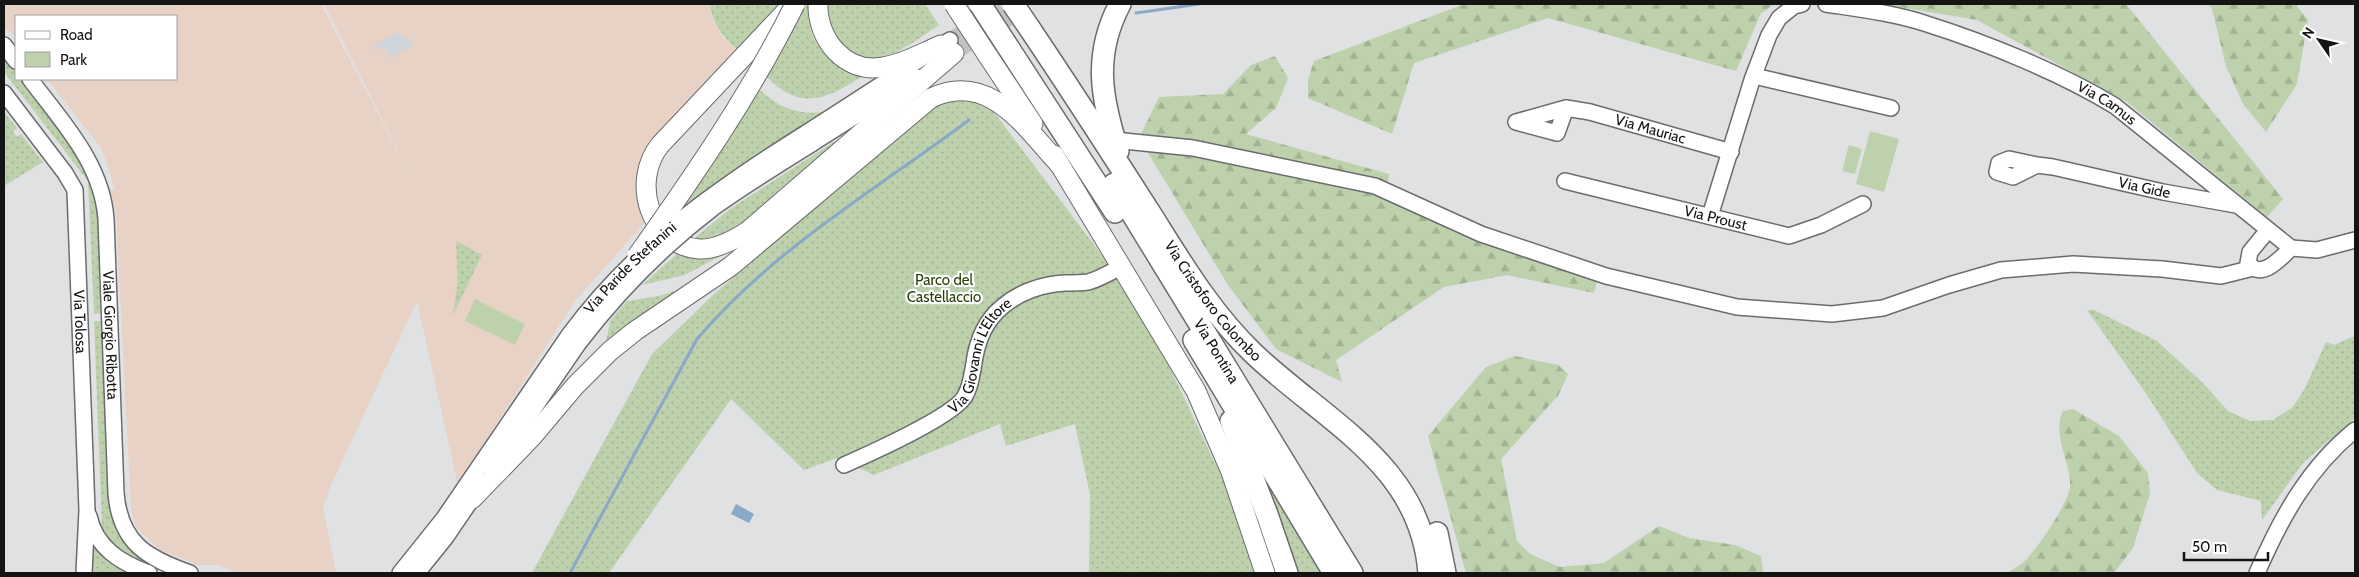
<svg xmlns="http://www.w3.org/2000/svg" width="2359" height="577" font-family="Cabin,sans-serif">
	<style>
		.commercial { fill: #e8d2c6 }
		.built { fill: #cfd5dd }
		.green { fill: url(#green-dots) }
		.forest { fill: url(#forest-firs) }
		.pitch { fill: #bdd1ac }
		.water { fill: #8aa8c7 }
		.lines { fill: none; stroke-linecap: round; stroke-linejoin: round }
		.stream { stroke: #8aa8c7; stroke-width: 3 }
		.minor-tunnel { stroke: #c1c2c3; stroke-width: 15; stroke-dasharray: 15 8; stroke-linecap: butt }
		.minor-casing { stroke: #6b6c6e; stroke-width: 18 }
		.major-casing { stroke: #6b6c6e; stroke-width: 21 }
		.highway-casing { stroke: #6b6c6e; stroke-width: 24 }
		.minor { stroke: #fff; stroke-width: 15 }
		.major { stroke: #fff; stroke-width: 19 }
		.highway { stroke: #fff; stroke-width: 21 }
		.minor-bridge-casing { stroke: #6b6c6e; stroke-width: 18; stroke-linecap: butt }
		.major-bridge-casing { stroke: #6b6c6e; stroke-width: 21; stroke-linecap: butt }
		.highway-bridge-casing { stroke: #6b6c6e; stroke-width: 24; stroke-linecap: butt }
		.minor-bridge { stroke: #fff; stroke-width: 15 }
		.major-bridge { stroke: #fff; stroke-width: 19 }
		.highway-bridge { stroke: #fff; stroke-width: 21 }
		.labels { text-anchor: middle; stroke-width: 4.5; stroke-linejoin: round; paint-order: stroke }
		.street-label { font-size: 15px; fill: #141415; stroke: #fff }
		.park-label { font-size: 15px; fill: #294209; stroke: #fff }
	</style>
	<defs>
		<pattern id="green-dots" width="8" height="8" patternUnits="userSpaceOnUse" patternTransform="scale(1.25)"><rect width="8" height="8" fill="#bdd1ac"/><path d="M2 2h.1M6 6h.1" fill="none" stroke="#a2b393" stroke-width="1.8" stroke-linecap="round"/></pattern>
		<pattern id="forest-firs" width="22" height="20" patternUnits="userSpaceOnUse" patternTransform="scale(1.25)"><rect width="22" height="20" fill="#bdd1ac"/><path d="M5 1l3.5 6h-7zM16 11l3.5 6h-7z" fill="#a2b393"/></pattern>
	</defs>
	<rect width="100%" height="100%" fill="#dfe1e2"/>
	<!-- commercial -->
	<path class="commercial" d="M 4,4 L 321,4 L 422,199 L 324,4 L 709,4 L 712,18 L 722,37 L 737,49 L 657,139 L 637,168 L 645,222 L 575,301 L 458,485 L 417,301 L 330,487 L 323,508 L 336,573 L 240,573 L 216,565 L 198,565 L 160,550 L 136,527 L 131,508 L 116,213 L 109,189 L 114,190 L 114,186 L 102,149 L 47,79 L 176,79 L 176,16 L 16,16 L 16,39 L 10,31 L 4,30 Z"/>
	<!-- built -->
	<path class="built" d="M 398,33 L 414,45 L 390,58 L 384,46 L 376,50 L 374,45 Z"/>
	<!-- green -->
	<g class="green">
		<path d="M 709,4 L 779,4 L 737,49 C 721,36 714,24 709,4 Z"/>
		<path d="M 804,4 L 809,4 C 803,37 831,72 864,75 C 828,98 802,113 767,77 Z"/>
		<path d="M 827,4 L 925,4 L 939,25 C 910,44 867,81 838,40 C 830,28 827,18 827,4 Z"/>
		<path d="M 4,57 L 16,73 L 16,79 L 20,79 L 79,154 L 98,201 L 104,313 L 94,314 L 88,181 L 4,72 Z"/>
		<path d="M 759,89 C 780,109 798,115 826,112 L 678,210 Z"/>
		<path d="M 961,101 L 976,103 L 993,111 L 1141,307 L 1232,499 L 1254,573 L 1089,573 L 1090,495 L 1075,424 L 1006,446 L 1000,424 L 874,475 L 837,458 L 804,470 L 731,399 L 609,573 L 532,573 L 652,354 L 713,295 L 913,122 L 938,102 Z"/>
		<path d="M 4,112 L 17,128 L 13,132 L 17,137 L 21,134 L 43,162 L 4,186 Z"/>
		<path d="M 871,118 L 726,238 L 691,241 L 730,209 Z"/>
		<path d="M 456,241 L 482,255 L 453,315 L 458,280 Z"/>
		<path d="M 680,251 L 724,254 L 685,275 L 642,285 Z"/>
		<path d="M 689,286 L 606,343 L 610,321 L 627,301 L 659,296 Z"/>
		<path d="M 2087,310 L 2094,310 L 2157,341 L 2203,383 L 2228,411 L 2250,421 L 2273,420 L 2293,407 L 2305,388 L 2326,342 L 2334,345 L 2355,336 L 2355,418 L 2303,463 L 2262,520 L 2261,501 L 2217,490 L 2197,473 L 2145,392 Z"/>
		<path d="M 94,321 L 104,321 L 126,542 L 143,560 L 141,564 L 113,546 L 102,527 Z"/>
		<path d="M 1236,470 L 1264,477 L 1320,573 L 1273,573 L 1257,517 Z"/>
		<path d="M 93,545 L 108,562 L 125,573 L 90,573 Z"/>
	</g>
	<!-- forest -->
	<g class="forest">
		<path d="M 1464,4 L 1775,4 L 1761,13 L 1736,71 L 1548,18 L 1414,63 L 1392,134 L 1308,98 L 1308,80 L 1314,61 Z"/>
		<path d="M 1882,4 L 2126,4 L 2283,199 L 2267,217 L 2127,102 L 1977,20 Z"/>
		<path d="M 2208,4 L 2297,4 L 2298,8 L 2308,20 L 2297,84 L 2266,132 L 2243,104 L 2226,66 L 2212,9 Z"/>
		<path d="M 1275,56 L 1288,78 L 1276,108 L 1246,134 L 1389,174 L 1387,192 L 1599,274 L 1594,293 L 1507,275 L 1444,287 L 1336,360 L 1342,382 L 1276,349 L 1228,285 L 1139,138 L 1159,97 L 1223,94 L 1251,65 Z"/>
		<path d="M 1515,356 L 1558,365 L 1568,374 L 1558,396 L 1501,459 L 1517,541 L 1530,554 L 1560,567 L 1604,563 L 1659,526 L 1689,538 L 1735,545 L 1761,556 L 1763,573 L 1466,573 L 1428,436 L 1486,367 Z"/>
		<path d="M 2073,409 L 2119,436 L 2148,473 L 2150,493 L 2133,548 L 2114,573 L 2007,573 C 2013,569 2021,565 2026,560 C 2038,547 2068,504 2070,487 C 2072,464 2051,436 2063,411 Z"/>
	</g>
	<!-- pitch -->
	<g class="pitch">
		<path d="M 1870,131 L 1899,139 L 1884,192 L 1856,184 Z"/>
		<path d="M 1849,145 L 1862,149 L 1855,174 L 1842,171 Z"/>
		<path d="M 475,299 L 525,324 L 515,345 L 465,321 Z"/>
	</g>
	<!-- water -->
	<path class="water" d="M 736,504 L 754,514 L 749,523 L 731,514 Z"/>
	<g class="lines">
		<!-- stream -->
		<g class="stream">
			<path d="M 1136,13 L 1199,4"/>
			<path d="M 570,573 L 697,339 C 772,250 877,189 969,120"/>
		</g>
		<!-- minor-tunnel -->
		<g class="minor-tunnel">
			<path d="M 950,40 L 1005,4"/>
			<path d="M 957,51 L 1033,4"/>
		</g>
		<!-- minor casing -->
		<g class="minor-casing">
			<g id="minor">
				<path id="s1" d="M 1826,4 C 1859,9 1894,13 1927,24 C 1987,43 2061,73 2115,106 L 2291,248 L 2317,250 L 2355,240"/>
				<path d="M 4,45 L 16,61"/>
				<path d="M 1754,76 L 1891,108"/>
				<path id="s2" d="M 30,79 C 62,122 102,163 106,219 L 116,493 C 120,543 147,558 190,573"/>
				<path id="s3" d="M 4,93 L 65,173 L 75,190 L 87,510 L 84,573"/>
				<path id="s4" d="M 1566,108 L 1557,133 L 1516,122 L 1566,108 L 1590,112 L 1731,152"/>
				<path d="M 806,133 L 950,40"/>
				<path d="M 1114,140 L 1193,148 L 1375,186 L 1481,234 L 1606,276 L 1737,307 L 1832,314 L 1883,308 L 1949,285 L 2001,270 L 2073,264 L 2162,269 L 2221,276 L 2253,268"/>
				<path d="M 813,143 L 917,77"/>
				<path id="s5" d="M 2037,165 L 2009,159 L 1999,163 L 1997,172 L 2013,177 L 2037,165 L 2053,167 L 2163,192 L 2236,205"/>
				<path id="s6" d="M 1565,181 L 1789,236 L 1821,225 L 1863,204"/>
				<path d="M 1710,216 L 1752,80 L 1769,35 L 1779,18 L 1794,6 L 1802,4"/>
				<path d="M 2268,230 L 2250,252 L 2248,263 C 2261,281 2281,258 2291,248"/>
				<path id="s7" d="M 844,465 C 869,454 954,416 965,396 C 971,386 972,374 974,363 C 977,341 985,321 1002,307 C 1019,292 1043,284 1065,283 C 1073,283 1080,283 1088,282 C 1100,279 1111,272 1122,266"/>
				<path d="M 491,471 L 578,344"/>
				<path d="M 89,516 C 96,548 121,563 149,573"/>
				<path d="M 400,573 L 444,518 L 569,335"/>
				<path d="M 417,573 L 446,537 L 478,490"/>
				<path d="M 2257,573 C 2281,518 2308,468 2355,430"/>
			</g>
		</g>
		<!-- major casing -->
		<g class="major-casing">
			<g id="major">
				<path d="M 818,4 C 817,39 845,74 883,67 C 903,64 922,53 941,45"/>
				<path d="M 791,6 L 660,145 C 631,181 649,245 699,249 C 716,250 734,240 748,231 L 954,53"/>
				<path d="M 988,56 L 1033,124"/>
				<path d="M 1054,155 L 1196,391 L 1231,472 L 1265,573"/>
				<path d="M 472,499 L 532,437 L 575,386 L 610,351 L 635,331 L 731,266 L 931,98 C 990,70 1025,128 1060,165"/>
			</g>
		</g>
		<!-- highway casing -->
		<g class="highway-casing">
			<g id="highway">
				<path id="s8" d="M 1030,29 C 1071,90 1111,152 1150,213 C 1181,262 1211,313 1253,353 C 1324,421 1421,464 1429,573"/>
				<path d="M 1006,44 L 1115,212"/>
				<path d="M 1118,151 C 1101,98 1093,55 1120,4"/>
				<path id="s9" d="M 1114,184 L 1352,573"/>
				<path d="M 1194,340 L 1334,573"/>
				<path d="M 1231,421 L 1268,517 L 1287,573"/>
				<path d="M 1437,533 L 1445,573"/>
			</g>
		</g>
		<!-- minor -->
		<use href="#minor" class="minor"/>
		<!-- major -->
		<use href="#major" class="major"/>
		<!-- highway -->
		<use href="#highway" class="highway"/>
		<!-- minor-bridge casing -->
		<g class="minor-bridge-casing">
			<g id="minor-bridge">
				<path id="s10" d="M 569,335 C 634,247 715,190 806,133"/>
				<path d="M 578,344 C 617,293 662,247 713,208 C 745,185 779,164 813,143"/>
			</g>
		</g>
		<!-- major-bridge casing -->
		<g class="major-bridge-casing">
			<g id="major-bridge">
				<path d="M 954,4 L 988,56"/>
				<path d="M 637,256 C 695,174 751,93 795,4"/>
			</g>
		</g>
		<!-- highway-bridge casing -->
		<g class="highway-bridge-casing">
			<g id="highway-bridge">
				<path d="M 980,4 L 1006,44"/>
				<path d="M 1013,4 L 1030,29"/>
			</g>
		</g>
		<!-- minor-bridge -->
		<use href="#minor-bridge" class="minor-bridge"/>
		<!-- major-bridge -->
		<use href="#major-bridge" class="major-bridge"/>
		<!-- highway-bridge -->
		<use href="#highway-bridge" class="highway-bridge"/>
	</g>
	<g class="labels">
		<!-- street labels -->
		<g class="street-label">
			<text dy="5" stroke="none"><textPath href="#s1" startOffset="300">Via Camus</textPath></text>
			<text dy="5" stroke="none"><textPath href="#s4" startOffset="208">Via Mauriac</textPath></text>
			<text dy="5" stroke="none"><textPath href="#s5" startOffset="202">Via Gide</textPath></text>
			<text dy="5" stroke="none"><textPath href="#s6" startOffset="155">Via Proust</textPath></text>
			<text dy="5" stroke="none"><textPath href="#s10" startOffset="91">Via Paride Stefanini</textPath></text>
			<text dy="5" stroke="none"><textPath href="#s8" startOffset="328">Via Cristoforo Colombo</textPath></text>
			<text dy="5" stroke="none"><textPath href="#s3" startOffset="252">Via Tolosa</textPath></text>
			<text dy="5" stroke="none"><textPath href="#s2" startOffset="278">Viale Giorgio Ribotta</textPath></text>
			<text dy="5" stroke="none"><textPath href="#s9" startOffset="196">Via Pontina</textPath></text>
			<text dy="5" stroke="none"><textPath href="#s7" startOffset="184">Via Giovanni L'Eltore</textPath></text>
		</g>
		<!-- park labels -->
		<g class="park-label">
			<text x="944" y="285">Parco del<tspan x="944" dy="17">Castellaccio</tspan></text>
		</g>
	</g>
	<!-- border -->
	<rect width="2359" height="577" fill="none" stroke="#141415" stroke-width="10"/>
	<!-- legend -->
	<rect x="15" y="15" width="162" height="65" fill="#ffffff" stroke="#a1a1a1"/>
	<rect x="25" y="31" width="25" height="8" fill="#ffffff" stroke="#a1a1a1"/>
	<text x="60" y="40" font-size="15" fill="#141415">Road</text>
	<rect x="25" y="52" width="25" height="15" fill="#bdd1ac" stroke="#a1a1a1"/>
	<text x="60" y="65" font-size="15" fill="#141415">Park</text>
	<!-- north arrow -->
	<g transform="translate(2319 40) rotate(304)" stroke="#ffffff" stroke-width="4" paint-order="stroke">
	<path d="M0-4L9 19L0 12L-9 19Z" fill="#141415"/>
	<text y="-8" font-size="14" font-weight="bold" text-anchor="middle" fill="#141415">N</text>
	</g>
	<!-- scale -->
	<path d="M2184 552v8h84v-8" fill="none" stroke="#141415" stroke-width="2.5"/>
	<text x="2192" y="552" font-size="15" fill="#141415" stroke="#ffffff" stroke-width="4" paint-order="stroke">50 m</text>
</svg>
